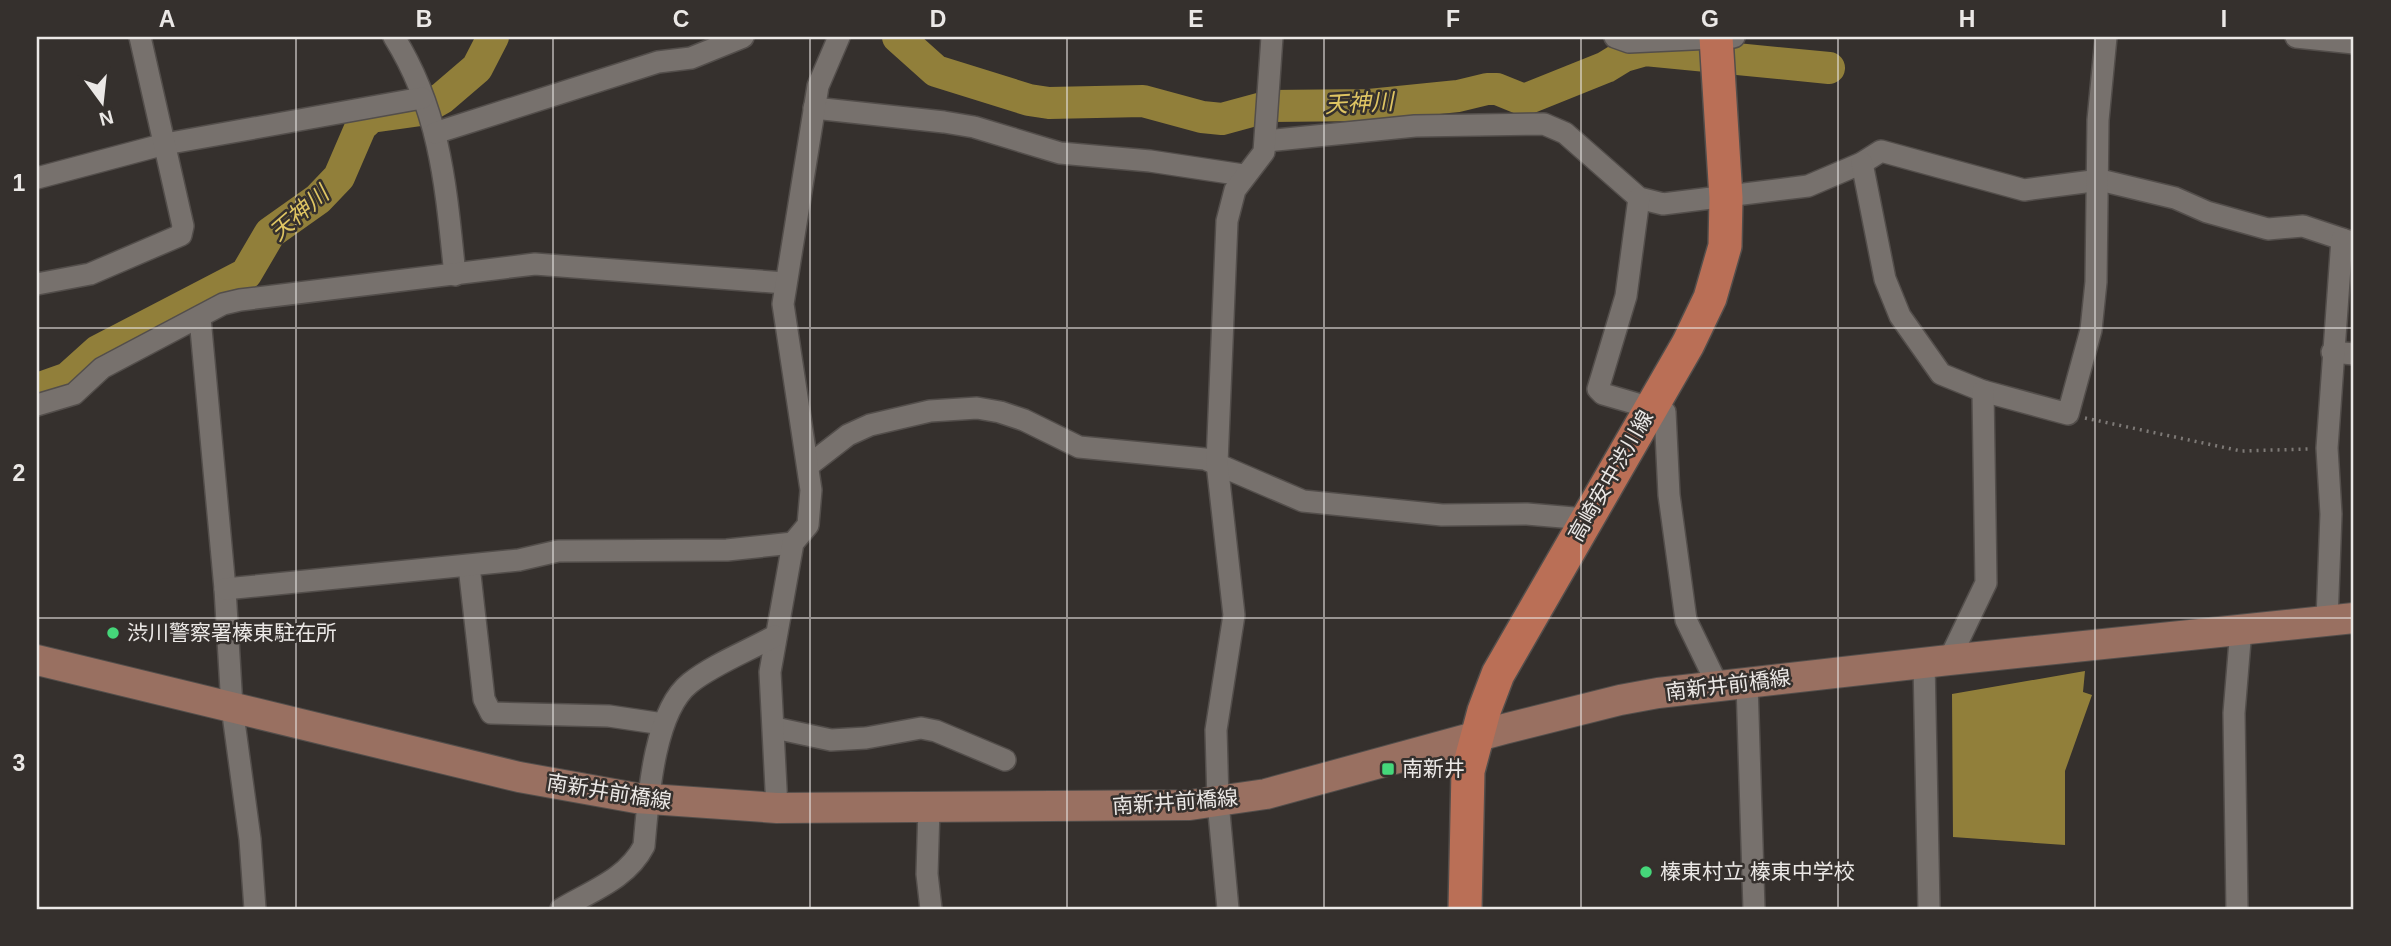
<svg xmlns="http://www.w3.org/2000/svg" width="2391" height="946" font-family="Arial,'Noto Sans JP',sans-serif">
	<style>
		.water { fill: #917f3a }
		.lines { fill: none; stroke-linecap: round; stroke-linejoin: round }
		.river { stroke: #917f3a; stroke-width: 32 }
		.street-casing { stroke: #534e4b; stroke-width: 24 }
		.secondary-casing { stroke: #534e4b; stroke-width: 32 }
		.primary-casing { stroke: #534e4b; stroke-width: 36 }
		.path { stroke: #7e7a77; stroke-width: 3.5; stroke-dasharray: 2 5; stroke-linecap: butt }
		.street { stroke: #77716d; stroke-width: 21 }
		.secondary { stroke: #997061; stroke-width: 30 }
		.primary { stroke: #ba6f56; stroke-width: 33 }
		.grid { fill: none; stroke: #ebe8e6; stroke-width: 2; stroke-opacity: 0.55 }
		.poi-dot { fill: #45d77a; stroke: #35302d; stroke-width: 2.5 }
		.labels { text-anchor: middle; stroke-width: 5; stroke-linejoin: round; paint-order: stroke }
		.street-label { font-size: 21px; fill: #ebe8e6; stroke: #35302d }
		.poi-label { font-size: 21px; fill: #ebe8e6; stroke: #35302d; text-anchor: start }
		.water-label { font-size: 23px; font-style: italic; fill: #dfc563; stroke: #35302d }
		.neatline { fill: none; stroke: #ebe8e6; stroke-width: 2.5 }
		.grid-label { font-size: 23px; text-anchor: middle; font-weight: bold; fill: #ebe8e6 }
	</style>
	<rect width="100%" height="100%" fill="#35302d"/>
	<!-- water -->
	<path class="water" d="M 2085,671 L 2083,692 L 2092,695 L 2065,771 L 2065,845 L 1953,837 L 1952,694 Z"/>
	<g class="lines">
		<!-- river -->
		<g class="river">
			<path d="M 898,37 L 936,71 L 1029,100 L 1049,103 L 1143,101 L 1202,117 L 1222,119 L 1270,106 L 1369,105 L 1458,96 L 1487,89 L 1497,89 L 1524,100 L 1606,67 L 1624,56 L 1645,50 L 1829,68"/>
			<path d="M 37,389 L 68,378 L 98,351 L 246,274 L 270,233 L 318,199 L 339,177 L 361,126 L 371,117 L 421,110 L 442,98 L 477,68 L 493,37"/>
		</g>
		<!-- street casing -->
		<g class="street-casing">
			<g id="street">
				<path d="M 394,37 C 441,112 446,189 455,275"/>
				<path d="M 1615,37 L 1629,42 L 1734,37"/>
				<path d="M 2296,37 L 2354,43"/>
				<path d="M 814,108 L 944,122 L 974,127 L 1060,153 L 1150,161 L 1243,175"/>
				<path d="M 435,133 L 658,62 L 691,58 L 743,37"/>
				<path d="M 1266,141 L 1415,126 L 1544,124 L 1565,133 L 1639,198 L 1663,204 L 1808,186 L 1862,163 L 1881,151 L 2024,190 L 2100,180 L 2175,198 L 2207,212 L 2268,229 L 2303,226 L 2354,243"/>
				<path d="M 1862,163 L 1885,279 L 1900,316 L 1941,374 L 1983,391 L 2068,414 L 2091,330 L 2096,282 L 2098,120 L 2106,37"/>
				<path d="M 37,178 L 165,144 L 422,98"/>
				<path d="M 1639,198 L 1626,296 L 1598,389 L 1603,394 L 1665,412 L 1669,495 L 1686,620 L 1718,686"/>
				<path d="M 37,284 L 90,274 L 181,235 L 183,226 L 140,37"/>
				<path d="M 200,318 L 225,589 L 232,707 L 250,839 L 255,909"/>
				<path d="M 2332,352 L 2354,354"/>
				<path d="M 37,405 L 74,394 L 102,368 L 223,304 L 240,300 L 535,264 L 785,283"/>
				<path d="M 808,466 L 848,435 L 870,425 L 930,411 L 977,408 L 1000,412 L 1024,420 L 1079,447 L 1205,459 L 1303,501 L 1442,515 L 1527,514 L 1586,519"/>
				<path d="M 469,566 L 484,699 L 491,713 L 609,716 L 663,724"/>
				<path d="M 225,589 L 519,560 L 558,551 L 727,550 L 793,543"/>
				<path d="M 2327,620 L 2331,514 L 2327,448 L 2342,239"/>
				<path d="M 1949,660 L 1986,583 L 1983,391"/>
				<path d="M 1924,662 L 1929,909"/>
				<path d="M 1747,683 L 1754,909"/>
				<path d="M 775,728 L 831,740 L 866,738 L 921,728 L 936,731 L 1005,760"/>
				<path d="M 777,808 L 770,672 L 793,543 L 808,525 L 811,490 L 783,304 L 818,86 L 839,37"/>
				<path d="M 929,808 L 927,874 L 931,909"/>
				<path d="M 561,909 C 591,891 627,879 644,846 C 648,802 653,712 690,683 C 714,664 748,651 775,636"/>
				<path d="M 1228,909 L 1218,802 L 1216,730 L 1234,615 L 1217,463 L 1227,221 L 1235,190 L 1264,152 L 1272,37"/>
				<path d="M 2237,909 L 2234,713 L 2241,629"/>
			</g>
		</g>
		<!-- secondary casing -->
		<g class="secondary-casing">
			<path id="secondary" d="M 37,660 L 519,777 L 636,798 L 777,808 L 1190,805 L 1266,794 L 1504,729 L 1620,700 L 1658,693 L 1949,660 L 2354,618"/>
		</g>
		<!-- primary casing -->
		<g class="primary-casing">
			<path id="primary" d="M 1465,909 L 1468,771 L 1484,711 L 1498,674 L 1688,344 L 1710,298 L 1725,246 L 1726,198 L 1716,37"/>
		</g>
		<!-- path -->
		<path class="path" d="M 2085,418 L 2241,451 L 2308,449"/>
		<!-- street -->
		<use href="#street" class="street"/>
		<!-- secondary -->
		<use href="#secondary" class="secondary"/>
		<!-- primary -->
		<use href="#primary" class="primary"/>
	</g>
	<!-- grid -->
	<path class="grid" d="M 296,37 L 296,909M 553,37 L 553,909M 810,37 L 810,909M 1067,37 L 1067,909M 1324,37 L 1324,909M 1581,37 L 1581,909M 1838,37 L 1838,909M 2095,37 L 2095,909M 37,328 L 2354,328M 37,618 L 2354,618"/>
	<!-- markers -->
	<g class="poi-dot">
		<circle cx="113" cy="633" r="7"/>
		<rect x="1381" y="762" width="14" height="14" rx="3.5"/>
		<circle cx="1646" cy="872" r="7"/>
	</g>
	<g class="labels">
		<!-- street labels -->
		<g class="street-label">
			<text transform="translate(1611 476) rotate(-60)" y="7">高崎安中渋川線</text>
			<text transform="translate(1728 685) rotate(-7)" y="7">南新井前橋線</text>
			<text transform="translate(609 792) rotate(9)" y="7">南新井前橋線</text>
			<text transform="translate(1175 802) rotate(-4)" y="7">南新井前橋線</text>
		</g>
		<!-- poi labels -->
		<g class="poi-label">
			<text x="127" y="640">渋川警察署榛東駐在所</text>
			<text x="1402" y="776">南新井</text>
			<text x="1660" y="879">榛東村立 榛東中学校</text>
		</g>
		<!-- water labels -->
		<g class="water-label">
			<text transform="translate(1359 103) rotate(-3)" y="8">天神川</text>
			<text transform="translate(299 213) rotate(-41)" y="8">天神川</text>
		</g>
	</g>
	<!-- border -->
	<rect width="2391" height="946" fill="none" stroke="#35302d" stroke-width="77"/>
	<!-- north arrow -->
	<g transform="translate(102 102) rotate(165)" stroke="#35302d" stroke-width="5" paint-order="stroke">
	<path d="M0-5L12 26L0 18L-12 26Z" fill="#ebe8e6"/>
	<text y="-10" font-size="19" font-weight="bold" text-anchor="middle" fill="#ebe8e6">N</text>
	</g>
	<rect x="38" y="38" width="2314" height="870" class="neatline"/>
	<g class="grid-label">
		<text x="167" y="27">A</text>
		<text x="424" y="27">B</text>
		<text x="681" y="27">C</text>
		<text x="938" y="27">D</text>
		<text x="1196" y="27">E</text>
		<text x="1453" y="27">F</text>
		<text x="1710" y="27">G</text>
		<text x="1967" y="27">H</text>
		<text x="2224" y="27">I</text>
		<text x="19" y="191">1</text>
		<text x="19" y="481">2</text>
		<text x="19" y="771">3</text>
	</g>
</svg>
